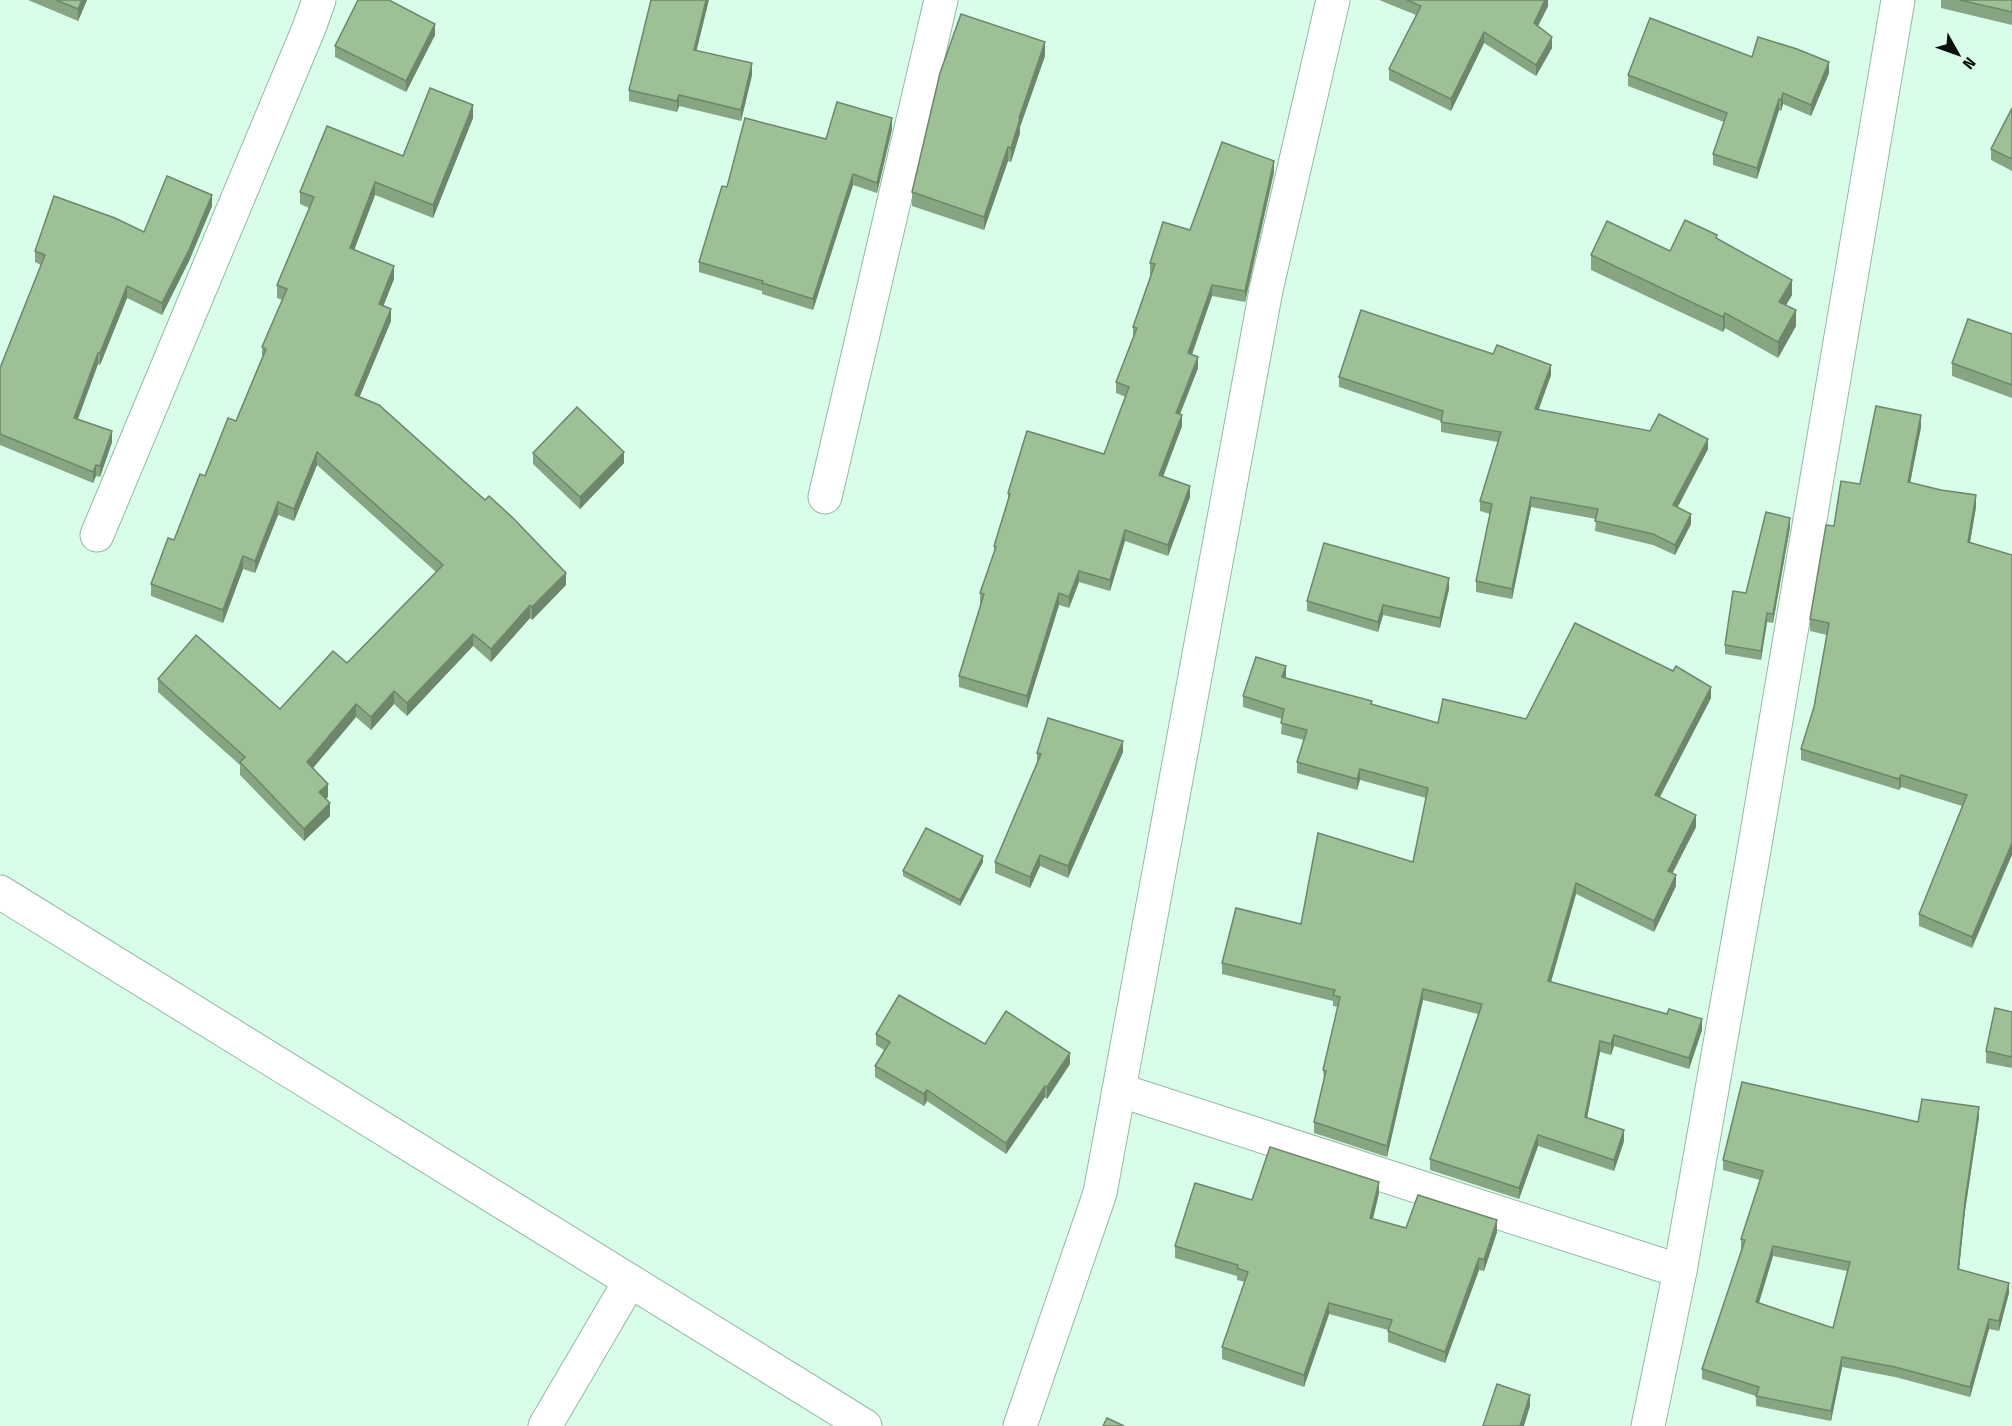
<svg xmlns="http://www.w3.org/2000/svg" width="2012" height="1426" font-family="'Fira Sans Condensed',sans-serif">
	<style>
		.lines { fill: none; stroke-linecap: round; stroke-linejoin: round }
		.minor-casing { stroke: #95b8a5; stroke-width: 35 }
		.minor { stroke: #fff; stroke-width: 33 }
		.wall { fill: #87a582; fill-rule: evenodd }
		.shaded-wall { fill: #6e866a }
		.building { fill: #9dc097; stroke: #6e866a; stroke-width: 1.5; fill-rule: evenodd }
	</style>
	<rect width="100%" height="100%" fill="#d8fee9"/>
	<g class="lines">
		<!-- minor casing -->
		<g class="minor-casing">
			<g id="minor">
				<path d="M 825,497 L 941,0"/>
				<path d="M 97,535 L 309,28 L 319,0"/>
				<path d="M 0,892 L 865,1426"/>
				<path d="M 1119,1090 L 1680,1271"/>
				<path d="M 545,1426 L 630,1281"/>
				<path d="M 1020,1426 L 1100,1193 L 1266,290 L 1333,0"/>
				<path d="M 1648,1426 L 1680,1271 L 1752,862 L 1898,0"/>
			</g>
		</g>
		<!-- minor -->
		<use href="#minor" class="minor"/>
	</g>
	<!-- wall -->
	<g class="wall">
		<path d="M 28,0 L 87,0 L 78,21 Z"/>
		<path d="M 1379,0 L 1548,0 L 1548,6 L 1538,26 L 1552,48 L 1536,76 L 1484,43 L 1451,111 L 1389,80 L 1389,69 L 1416,15 Z"/>
		<path d="M 1941,0 L 2012,0 L 2012,25 L 1941,8 Z"/>
		<path d="M 435,35 L 406,92 L 335,57 L 335,46 Z"/>
		<path d="M 697,50 L 752,75 L 741,121 L 679,106 L 677,112 L 629,101 L 629,90 Z"/>
		<path d="M 1045,56 L 1020,127 L 1020,133 L 1011,162 L 1008,161 L 984,230 L 912,206 L 912,192 Z"/>
		<path d="M 1752,57 L 1829,73 L 1811,116 L 1783,104 L 1781,111 L 1779,110 L 1757,179 L 1713,165 L 1713,154 L 1724,122 L 1628,86 L 1628,75 Z"/>
		<path d="M 2012,108 L 2012,171 L 1991,160 L 1991,149 Z"/>
		<path d="M 473,118 L 433,218 L 375,195 L 354,250 L 394,279 L 383,306 L 391,321 L 359,397 L 566,585 L 532,620 L 530,618 L 491,662 L 473,646 L 407,716 L 394,704 L 371,730 L 356,717 L 313,768 L 328,797 L 325,799 L 330,816 L 304,841 L 240,775 L 240,765 L 158,692 L 158,679 L 280,709 L 347,663 L 436,572 L 317,465 L 294,521 L 278,515 L 255,573 L 243,569 L 223,623 L 151,596 L 151,584 L 174,540 L 205,476 L 236,421 L 262,360 L 262,347 L 282,300 L 277,298 L 277,285 L 309,208 L 300,204 L 300,192 L 403,156 Z"/>
		<path d="M 892,129 L 877,193 L 853,185 L 813,310 L 762,294 L 762,291 L 699,272 L 699,262 L 727,187 L 826,139 Z"/>
		<path d="M 1274,172 L 1245,302 L 1212,296 L 1192,355 L 1198,368 L 1180,414 L 1182,426 L 1163,477 L 1190,497 L 1168,556 L 1125,541 L 1110,591 L 1079,582 L 1069,608 L 1059,605 L 1027,708 L 959,687 L 959,676 L 981,604 L 980,604 L 980,593 L 994,552 L 994,546 L 1008,499 L 1008,493 L 1104,454 L 1126,397 L 1116,393 L 1116,382 L 1133,338 L 1133,327 L 1151,274 L 1150,274 L 1150,263 L 1190,230 Z"/>
		<path d="M 212,206 L 189,261 L 162,315 L 127,298 L 100,365 L 98,364 L 78,419 L 112,442 L 100,477 L 96,476 L 93,483 L 0,445 L 0,368 L 41,265 L 35,262 L 35,251 L 144,232 Z"/>
		<path d="M 1717,239 L 1792,295 L 1786,305 L 1796,326 L 1778,358 L 1725,328 L 1723,332 L 1591,270 L 1591,255 L 1670,251 Z"/>
		<path d="M 2012,334 L 2012,398 L 1952,376 L 1952,363 Z"/>
		<path d="M 1551,375 L 1538,410 L 1708,449 L 1678,507 L 1691,524 L 1675,555 L 1653,545 L 1595,531 L 1596,519 L 1531,507 L 1512,599 L 1476,592 L 1476,581 L 1490,514 L 1480,511 L 1480,501 L 1498,442 L 1441,432 L 1441,421 L 1339,387 L 1339,377 Z"/>
		<path d="M 1921,427 L 1910,483 L 1976,507 L 1970,542 L 2012,555 L 1972,948 L 1919,926 L 1919,914 L 1962,806 L 1901,787 L 1899,790 L 1801,760 L 1801,749 L 1814,707 L 1827,635 L 1810,631 L 1810,619 L 1834,526 L 1860,484 Z"/>
		<path d="M 533,453 L 624,463 L 580,509 L 533,464 Z"/>
		<path d="M 1790,527 L 1773,623 L 1767,622 L 1761,660 L 1725,654 L 1725,645 L 1746,593 Z"/>
		<path d="M 1449,589 L 1440,628 L 1383,615 L 1378,632 L 1307,611 L 1307,601 Z"/>
		<path d="M 1286,678 L 1372,705 L 1438,723 L 1526,719 L 1711,698 L 1660,797 L 1696,827 L 1672,873 L 1676,886 L 1654,932 L 1576,894 L 1551,982 L 1702,1030 L 1689,1069 L 1614,1046 L 1611,1055 L 1600,1052 L 1587,1118 L 1624,1141 L 1614,1171 L 1538,1146 L 1519,1199 L 1430,1170 L 1430,1159 L 1478,1014 L 1423,1000 L 1387,1157 L 1314,1133 L 1314,1122 L 1324,1081 L 1323,1070 L 1338,1007 L 1333,1006 L 1333,1001 L 1222,974 L 1222,963 L 1301,924 L 1413,862 L 1426,798 L 1360,780 L 1357,790 L 1297,773 L 1297,762 L 1304,740 L 1281,734 L 1282,719 L 1243,707 L 1243,696 Z"/>
		<path d="M 1123,752 L 1068,878 L 1040,866 L 1030,888 L 995,873 L 995,862 L 1037,764 L 1037,753 Z"/>
		<path d="M 983,862 L 960,906 L 903,876 L 903,871 Z"/>
		<path d="M 2012,1012 L 2012,1068 L 1986,1063 L 1986,1051 Z"/>
		<path d="M 876,1034 L 985,1044 L 1070,1064 L 1047,1099 L 1045,1097 L 1006,1154 L 927,1101 L 924,1106 L 875,1077 L 875,1066 L 884,1050 L 876,1045 Z"/>
		<path d="M 1979,1117 L 1965,1211 L 1959,1270 L 2009,1293 L 1999,1331 L 1989,1329 L 1970,1397 L 1895,1377 L 1842,1367 L 1831,1421 L 1756,1406 L 1756,1396 L 1702,1379 L 1702,1369 L 1742,1250 L 1741,1249 L 1741,1239 L 1760,1180 L 1723,1170 L 1723,1160 L 1918,1122 ZM 1773,1256 L 1847,1271 L 1833,1328 L 1759,1303 Z"/>
		<path d="M 1379,1193 L 1373,1219 L 1406,1228 L 1497,1232 L 1484,1271 L 1479,1270 L 1445,1363 L 1388,1342 L 1388,1330 L 1329,1314 L 1304,1387 L 1222,1359 L 1222,1347 L 1245,1282 L 1237,1280 L 1237,1276 L 1175,1258 L 1175,1246 L 1252,1200 Z"/>
	</g>
	<!-- shaded-wall -->
	<g class="shaded-wall">
		<path d="M 82,0 L 87,0 L 78,21 L 78,9 Z"/>
		<path d="M 706,0 L 709,0 L 694,61 L 694,50 Z"/>
		<path d="M 1545,0 L 1548,0 L 1548,6 L 1534,34 L 1534,23 Z"/>
		<path d="M 435,24 L 435,35 L 406,92 L 406,81 Z"/>
		<path d="M 1484,32 L 1484,43 L 1451,111 L 1451,99 Z"/>
		<path d="M 1552,37 L 1552,48 L 1536,76 L 1536,65 Z"/>
		<path d="M 1045,42 L 1045,56 L 1020,127 L 1020,133 L 1011,162 L 1011,148 L 1019,118 Z"/>
		<path d="M 1829,62 L 1829,73 L 1811,116 L 1811,105 Z"/>
		<path d="M 752,63 L 752,75 L 741,121 L 741,110 Z"/>
		<path d="M 1783,93 L 1783,104 L 1781,111 L 1781,100 Z"/>
		<path d="M 679,95 L 679,106 L 677,112 L 677,101 Z"/>
		<path d="M 1779,99 L 1779,110 L 1757,179 L 1757,168 Z"/>
		<path d="M 473,105 L 473,118 L 433,218 L 433,205 Z"/>
		<path d="M 892,118 L 892,129 L 877,193 L 877,183 Z"/>
		<path d="M 1008,147 L 1008,161 L 984,230 L 984,217 Z"/>
		<path d="M 1274,161 L 1274,172 L 1245,302 L 1245,291 Z"/>
		<path d="M 853,174 L 853,185 L 813,310 L 813,299 Z"/>
		<path d="M 375,182 L 375,195 L 350,261 L 350,248 Z"/>
		<path d="M 212,195 L 212,206 L 189,261 L 162,315 L 162,303 Z"/>
		<path d="M 394,266 L 394,279 L 379,317 L 379,304 Z"/>
		<path d="M 1792,280 L 1792,295 L 1779,317 L 1779,302 Z"/>
		<path d="M 1212,285 L 1212,296 L 1188,365 L 1188,353 Z"/>
		<path d="M 127,286 L 127,298 L 100,365 L 100,353 Z"/>
		<path d="M 391,309 L 391,321 L 355,408 L 355,395 Z"/>
		<path d="M 1796,310 L 1796,326 L 1778,358 L 1778,342 Z"/>
		<path d="M 1725,313 L 1725,328 L 1723,332 L 1723,317 Z"/>
		<path d="M 98,353 L 98,364 L 74,429 L 74,418 Z"/>
		<path d="M 1198,357 L 1198,368 L 1176,424 L 1176,413 Z"/>
		<path d="M 1551,365 L 1551,375 L 1535,420 L 1535,409 Z"/>
		<path d="M 1182,415 L 1182,426 L 1159,487 L 1159,475 Z"/>
		<path d="M 1921,415 L 1921,427 L 1908,494 L 1908,482 Z"/>
		<path d="M 112,431 L 112,442 L 100,477 L 100,466 Z"/>
		<path d="M 1708,439 L 1708,449 L 1673,515 L 1673,505 Z"/>
		<path d="M 317,452 L 317,465 L 294,521 L 294,509 Z"/>
		<path d="M 624,452 L 624,463 L 580,509 L 580,497 Z"/>
		<path d="M 96,465 L 96,476 L 93,483 L 93,472 Z"/>
		<path d="M 1190,486 L 1190,497 L 1168,556 L 1168,545 Z"/>
		<path d="M 1976,495 L 1976,507 L 1968,554 L 1968,542 Z"/>
		<path d="M 1531,497 L 1531,507 L 1512,599 L 1512,589 Z"/>
		<path d="M 278,502 L 278,515 L 255,573 L 255,561 Z"/>
		<path d="M 1691,514 L 1691,524 L 1675,555 L 1675,545 Z"/>
		<path d="M 1790,518 L 1790,527 L 1773,623 L 1773,614 Z"/>
		<path d="M 1125,530 L 1125,541 L 1110,591 L 1110,580 Z"/>
		<path d="M 243,556 L 243,569 L 223,623 L 223,610 Z"/>
		<path d="M 1079,571 L 1079,582 L 1069,608 L 1069,597 Z"/>
		<path d="M 566,573 L 566,585 L 532,620 L 532,607 Z"/>
		<path d="M 1449,578 L 1449,589 L 1440,628 L 1440,618 Z"/>
		<path d="M 1059,593 L 1059,605 L 1027,708 L 1027,696 Z"/>
		<path d="M 530,605 L 530,618 L 491,662 L 491,649 Z"/>
		<path d="M 1383,605 L 1383,615 L 1378,632 L 1378,622 Z"/>
		<path d="M 1767,613 L 1767,622 L 1761,660 L 1761,651 Z"/>
		<path d="M 473,634 L 473,646 L 407,716 L 407,703 Z"/>
		<path d="M 1286,666 L 1286,677 L 1282,677 Z"/>
		<path d="M 1711,687 L 1711,698 L 1655,806 L 1655,795 Z"/>
		<path d="M 394,691 L 394,704 L 371,730 L 371,717 Z"/>
		<path d="M 356,704 L 356,717 L 307,775 L 307,762 Z"/>
		<path d="M 1123,741 L 1123,752 L 1068,878 L 1068,866 Z"/>
		<path d="M 1360,769 L 1360,780 L 1357,790 L 1357,779 Z"/>
		<path d="M 1901,775 L 1901,787 L 1899,790 L 1899,779 Z"/>
		<path d="M 328,784 L 328,797 L 319,805 L 319,792 Z"/>
		<path d="M 330,803 L 330,816 L 304,841 L 304,829 Z"/>
		<path d="M 1696,815 L 1696,827 L 1668,882 L 1668,871 Z"/>
		<path d="M 2012,843 L 2012,855 L 1972,948 L 1972,937 Z"/>
		<path d="M 1040,855 L 1040,866 L 1030,888 L 1030,877 Z"/>
		<path d="M 983,856 L 983,862 L 960,906 L 960,900 Z"/>
		<path d="M 1676,875 L 1676,886 L 1654,932 L 1654,921 Z"/>
		<path d="M 1576,883 L 1576,894 L 1548,992 L 1548,981 Z"/>
		<path d="M 1423,989 L 1423,1000 L 1387,1157 L 1387,1146 Z"/>
		<path d="M 1702,1019 L 1702,1030 L 1689,1069 L 1689,1058 Z"/>
		<path d="M 1614,1035 L 1614,1046 L 1611,1055 L 1611,1044 Z"/>
		<path d="M 1600,1041 L 1600,1052 L 1585,1128 L 1585,1117 Z"/>
		<path d="M 1070,1053 L 1070,1064 L 1047,1099 L 1047,1087 Z"/>
		<path d="M 1045,1086 L 1045,1097 L 1006,1154 L 1006,1143 Z"/>
		<path d="M 927,1090 L 927,1101 L 924,1106 L 924,1094 Z"/>
		<path d="M 1979,1107 L 1979,1117 L 1965,1211 L 1958,1279 L 1958,1269 L 1965,1201 Z"/>
		<path d="M 1624,1130 L 1624,1141 L 1614,1171 L 1614,1160 Z"/>
		<path d="M 1538,1135 L 1538,1146 L 1519,1199 L 1519,1188 Z"/>
		<path d="M 1379,1182 L 1379,1193 L 1370,1230 L 1370,1218 Z"/>
		<path d="M 1497,1220 L 1497,1232 L 1484,1271 L 1484,1260 Z"/>
		<path d="M 1773,1246 L 1773,1256 L 1756,1312 L 1756,1302 Z"/>
		<path d="M 1479,1258 L 1479,1270 L 1445,1363 L 1445,1352 Z"/>
		<path d="M 2009,1283 L 2009,1293 L 1999,1331 L 1999,1321 Z"/>
		<path d="M 1329,1303 L 1329,1314 L 1304,1387 L 1304,1375 Z"/>
		<path d="M 1989,1319 L 1989,1329 L 1970,1397 L 1970,1387 Z"/>
		<path d="M 1842,1357 L 1842,1367 L 1831,1421 L 1831,1411 Z"/>
		<path d="M 1530,1395 L 1530,1406 L 1524,1426 L 1520,1426 Z"/>
	</g>
	<!-- building -->
	<g class="building">
		<path d="M 56,0 L 82,0 L 78,9 Z"/>
		<path d="M 358,0 L 389,0 L 435,24 L 406,81 L 335,46 Z"/>
		<path d="M 651,0 L 706,0 L 694,50 L 752,63 L 741,110 L 679,95 L 677,101 L 629,90 Z"/>
		<path d="M 1407,0 L 1545,0 L 1534,23 L 1552,37 L 1536,65 L 1484,32 L 1451,99 L 1389,69 L 1421,6 Z"/>
		<path d="M 1960,0 L 2012,0 L 2012,12 Z"/>
		<path d="M 961,14 L 1045,42 L 1019,118 L 1020,119 L 1011,148 L 1008,147 L 984,217 L 912,192 L 940,73 Z"/>
		<path d="M 1650,18 L 1752,57 L 1758,37 L 1797,49 L 1829,62 L 1811,105 L 1783,93 L 1781,100 L 1779,99 L 1757,168 L 1713,154 L 1727,113 L 1628,75 Z"/>
		<path d="M 430,88 L 473,105 L 433,205 L 375,182 L 350,248 L 394,266 L 379,304 L 391,309 L 355,395 L 379,405 L 485,500 L 489,496 L 513,518 L 566,573 L 532,607 L 530,605 L 491,649 L 473,634 L 407,703 L 394,691 L 371,717 L 356,704 L 307,762 L 328,784 L 319,792 L 330,803 L 304,829 L 240,762 L 245,757 L 158,679 L 196,635 L 280,709 L 333,651 L 347,663 L 443,565 L 317,452 L 294,509 L 278,502 L 255,561 L 243,556 L 223,610 L 151,584 L 168,538 L 174,540 L 200,474 L 205,476 L 228,418 L 236,421 L 266,349 L 262,347 L 287,289 L 277,285 L 314,197 L 300,192 L 327,126 L 403,156 Z"/>
		<path d="M 837,102 L 892,118 L 877,183 L 853,174 L 813,299 L 762,283 L 763,281 L 699,262 L 722,186 L 727,187 L 745,118 L 826,139 Z"/>
		<path d="M 2012,108 L 2012,159 L 1991,149 Z"/>
		<path d="M 1222,142 L 1274,161 L 1245,291 L 1212,285 L 1188,353 L 1198,357 L 1176,413 L 1182,415 L 1159,475 L 1190,486 L 1168,545 L 1125,530 L 1110,580 L 1079,571 L 1069,597 L 1059,593 L 1027,696 L 959,676 L 984,594 L 980,593 L 996,547 L 994,546 L 1010,494 L 1008,493 L 1027,431 L 1104,454 L 1129,387 L 1116,382 L 1137,328 L 1133,327 L 1155,264 L 1150,263 L 1163,222 L 1190,230 Z"/>
		<path d="M 167,176 L 212,195 L 189,250 L 162,303 L 127,286 L 100,353 L 98,353 L 74,418 L 112,431 L 100,466 L 96,465 L 93,472 L 0,434 L 0,368 L 45,255 L 35,251 L 54,196 L 115,218 L 144,232 Z"/>
		<path d="M 1685,220 L 1717,235 L 1716,238 L 1792,280 L 1779,302 L 1796,310 L 1778,342 L 1725,313 L 1723,317 L 1591,255 L 1607,221 L 1670,251 Z"/>
		<path d="M 1361,310 L 1493,354 L 1497,345 L 1551,365 L 1535,409 L 1650,431 L 1659,414 L 1708,439 L 1673,505 L 1691,514 L 1675,545 L 1653,534 L 1595,521 L 1598,509 L 1531,497 L 1512,589 L 1476,581 L 1492,504 L 1480,501 L 1501,432 L 1441,422 L 1443,411 L 1339,377 Z"/>
		<path d="M 1968,319 L 2012,334 L 2012,385 L 1952,363 Z"/>
		<path d="M 1876,406 L 1921,415 L 1908,482 L 1941,490 L 1976,495 L 1968,542 L 2012,555 L 2012,843 L 1972,937 L 1919,914 L 1967,795 L 1901,775 L 1899,779 L 1801,749 L 1814,707 L 1829,623 L 1810,619 L 1826,525 L 1834,526 L 1841,481 L 1860,484 Z"/>
		<path d="M 577,407 L 624,452 L 580,497 L 533,453 Z"/>
		<path d="M 1766,512 L 1790,518 L 1773,614 L 1767,613 L 1761,651 L 1725,645 L 1733,591 L 1746,593 Z"/>
		<path d="M 1324,543 L 1449,578 L 1440,618 L 1383,605 L 1378,622 L 1307,601 Z"/>
		<path d="M 1575,623 L 1673,671 L 1676,666 L 1711,687 L 1655,795 L 1696,815 L 1668,871 L 1676,875 L 1654,921 L 1576,883 L 1548,981 L 1667,1014 L 1669,1009 L 1702,1019 L 1689,1058 L 1614,1035 L 1611,1044 L 1600,1041 L 1585,1117 L 1624,1130 L 1614,1160 L 1538,1135 L 1519,1188 L 1430,1159 L 1482,1004 L 1423,989 L 1387,1146 L 1314,1122 L 1326,1071 L 1323,1070 L 1340,997 L 1333,995 L 1335,990 L 1222,963 L 1236,908 L 1301,924 L 1318,833 L 1413,862 L 1428,788 L 1360,769 L 1357,779 L 1297,762 L 1307,730 L 1281,723 L 1284,709 L 1243,696 L 1256,657 L 1286,666 L 1282,677 L 1372,701 L 1371,704 L 1438,723 L 1443,699 L 1526,719 Z"/>
		<path d="M 1048,718 L 1123,741 L 1068,866 L 1040,855 L 1030,877 L 995,862 L 1041,754 L 1037,753 Z"/>
		<path d="M 926,828 L 983,856 L 960,900 L 903,871 Z"/>
		<path d="M 899,995 L 985,1044 L 1006,1011 L 1070,1053 L 1047,1087 L 1045,1086 L 1006,1143 L 927,1090 L 924,1094 L 875,1066 L 890,1042 L 876,1034 Z"/>
		<path d="M 1995,1008 L 2012,1012 L 2012,1057 L 1986,1051 Z"/>
		<path d="M 1742,1082 L 1918,1122 L 1922,1099 L 1979,1107 L 1965,1201 L 1958,1269 L 2009,1283 L 1999,1321 L 1989,1319 L 1970,1387 L 1895,1367 L 1842,1357 L 1831,1411 L 1756,1396 L 1759,1387 L 1702,1369 L 1745,1240 L 1741,1239 L 1763,1171 L 1723,1160 ZM 1773,1246 L 1850,1262 L 1833,1328 L 1756,1302 Z"/>
		<path d="M 1270,1147 L 1379,1182 L 1370,1218 L 1406,1228 L 1418,1195 L 1497,1220 L 1484,1260 L 1479,1258 L 1445,1352 L 1388,1331 L 1392,1320 L 1329,1303 L 1304,1375 L 1222,1347 L 1248,1272 L 1237,1268 L 1238,1265 L 1175,1246 L 1195,1183 L 1252,1200 Z"/>
		<path d="M 1497,1384 L 1530,1395 L 1520,1426 L 1483,1426 Z"/>
		<path d="M 1107,1418 L 1124,1426 L 1103,1426 Z"/>
	</g>
	<!-- north arrow -->
	<g transform="translate(1958 54) rotate(130)" stroke="#d8fee9" stroke-width="4.5" paint-order="stroke">
	<path d="M0-4.5L10 22L0 15L-10 22Z" fill="#06130c"/>
	<text y="-9" font-size="16" font-weight="bold" text-anchor="middle" fill="#06130c">N</text>
	</g>
</svg>
